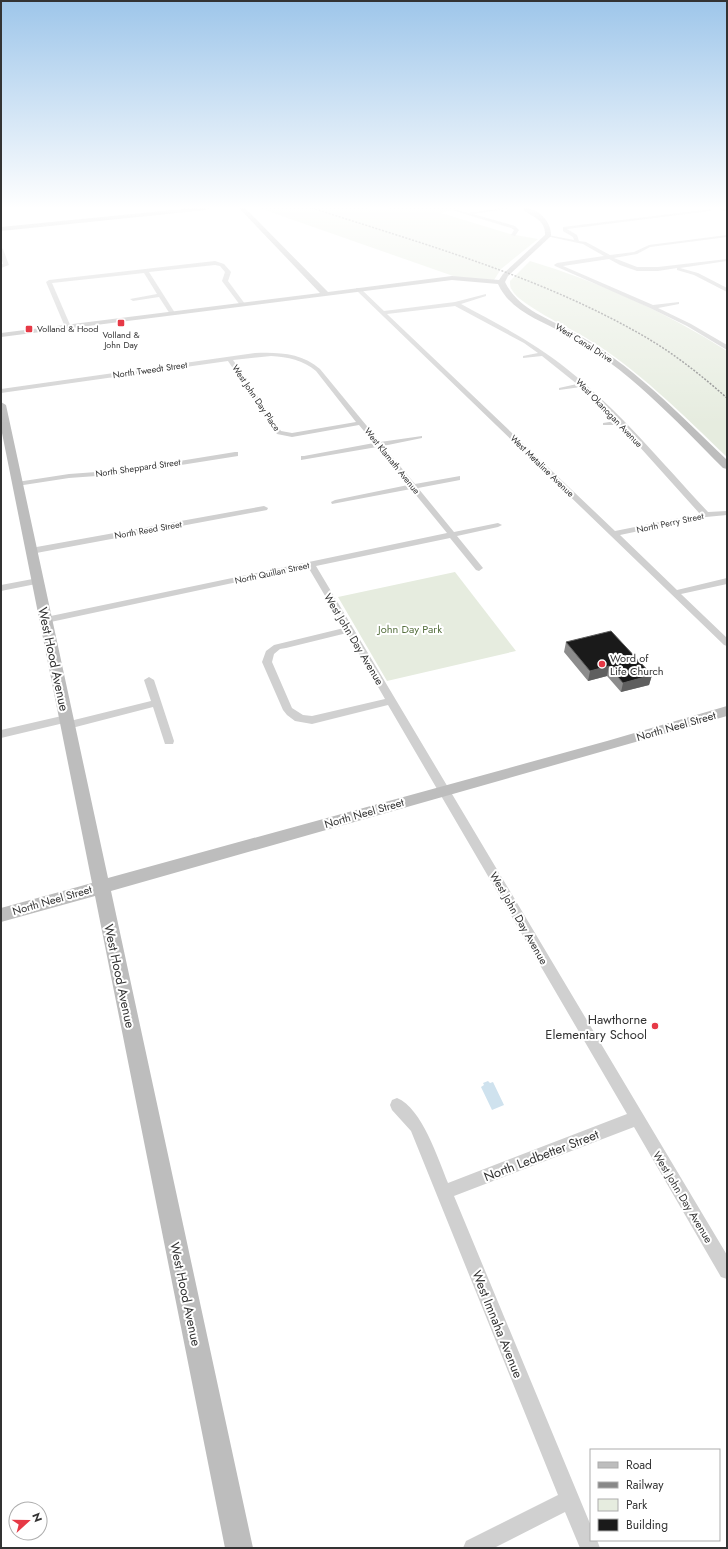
<svg xmlns="http://www.w3.org/2000/svg" width="728" height="1549" font-family="Jost,sans-serif">
	<style>
		.green { fill: #e6ecdf }
		.water { fill: #cfe2ee }
		.lines { fill: none; stroke-linecap: round; stroke-linejoin: round }
		.street { fill: #d0d0d0; fill-rule: evenodd }
		.secondary { fill: #bdbdbd; fill-rule: evenodd }
		.rail { stroke: #888; stroke-width: 1.5; stroke-dasharray: 2 1.5; stroke-linecap: butt }
		.wall { fill: #8c8c8c }
		.shaded-wall { fill: #5f5f5f }
		.building { fill: #1a1a1a; stroke: #5f5f5f }
		.poi-dot { fill: #e63946; stroke: #fff; stroke-width: 1.5 }
		.labels { text-anchor: middle; stroke-width: 4; stroke-linejoin: round; paint-order: stroke }
		.far-poi-label { font-size: 9px; fill: #333; stroke: #fff; text-anchor: start }
		.far-street-label { font-size: 9px; fill: #333; stroke: #fff }
		.park-label { font-size: 11px; fill: #56703f; stroke: #fff }
		.street-label { font-size: 11px; fill: #333; stroke: #fff }
		.poi-label { font-size: 11px; fill: #333; stroke: #fff; text-anchor: start }
		.near-street-label { font-size: 13px; fill: #333; stroke: #fff }
		.near-poi-label { font-size: 13px; fill: #333; stroke: #fff; text-anchor: end }
	</style>
	<rect width="100%" height="100%" fill="#fff"/>
	<!-- green -->
	<g class="green">
		<path d="M 259,208 L 368,208 L 374,210 L 392,208 L 461,208 L 441,213 L 510,234 L 538,239 L 501,269 L 494,280 L 456,277 Z"/>
		<path d="M 530,261 C 600,282 666,312 727,351 L 727,457 C 682,414 637,368 583,336 C 567,327 519,304 512,290 C 510,288 510,284 510,281 Z"/>
		<path d="M 455,572 L 516,651 L 387,681 L 338,597 Z"/>
	</g>
	<!-- water -->
	<path class="water" d="M 488,1081 L 490,1083 L 493,1082 L 504,1105 L 492,1110 L 481,1087 L 484,1085 L 483,1083 Z"/>
	<g class="lines">
		<!-- street -->
		<g class="street">
			<path d="M 502,208 L 511,208 L 473,214 L 515,226 L 519,230 L 515,236 L 511,235 L 514,230 L 511,228 L 452,210 L 454,209 L 468,213 Z"/>
			<path d="M 712,209 L 710,211 L 567,229 L 577,235 L 579,241 L 586,242 L 610,255 L 634,252 L 649,245 L 727,235 L 727,237 L 650,247 L 637,254 L 614,258 L 637,267 L 658,267 L 727,259 L 727,261 L 680,268 L 698,273 L 727,288 L 727,292 L 694,275 L 677,270 L 677,268 L 658,271 L 637,271 L 620,265 L 609,259 L 563,266 L 653,305 L 679,302 L 679,304 L 658,308 L 691,324 L 727,345 L 727,350 L 687,326 L 650,308 L 555,266 L 554,265 L 557,263 L 604,256 L 583,244 L 546,236 L 548,235 L 574,240 L 573,237 L 563,231 L 563,227 Z"/>
			<path d="M 1,248 L 3,249 L 9,265 L 1,268 L 1,264 L 3,264 L 1,257 Z"/>
			<path d="M 215,261 L 224,264 L 231,272 L 228,281 L 245,304 L 244,305 L 240,305 L 222,281 L 225,272 L 220,266 L 215,265 L 149,272 L 175,313 L 172,315 L 170,314 L 159,297 L 133,301 L 130,299 L 157,294 L 144,273 L 52,283 L 71,327 L 68,329 L 65,327 L 46,282 L 49,280 Z"/>
			<path d="M 356,288 L 360,288 L 384,311 L 455,302 L 486,294 L 486,296 L 461,304 C 498,324 535,343 567,369 C 619,410 663,464 708,512 L 727,511 L 727,515 L 706,517 L 620,535 L 677,590 L 727,578 L 727,584 L 681,594 L 727,638 L 727,646 L 724,645 L 356,290 ZM 455,306 L 524,343 L 538,353 L 523,356 L 523,358 L 542,356 L 577,384 L 559,388 L 559,390 L 581,387 L 601,404 L 616,421 L 603,423 L 603,425 L 620,425 L 700,514 L 615,531 L 387,314 Z"/>
			<path d="M 255,353 C 278,352 302,353 320,369 L 380,442 L 422,436 L 422,438 L 383,446 L 415,484 L 460,476 L 460,480 L 418,488 L 454,532 L 498,523 L 502,525 L 498,527 L 457,536 L 483,568 L 479,571 L 476,570 L 450,538 L 316,566 L 727,1255 L 727,1279 L 721,1277 L 634,1127 L 454,1196 L 591,1526 L 591,1540 L 597,1540 L 600,1548 L 580,1548 L 565,1512 L 494,1548 L 463,1548 L 466,1541 L 558,1495 L 411,1131 L 392,1110 L 390,1105 L 392,1100 L 397,1098 C 422,1108 438,1159 448,1183 L 627,1114 L 388,705 L 312,724 L 295,721 L 287,715 L 283,710 L 262,662 L 266,651 L 274,645 L 344,628 L 308,567 L 46,623 L 41,620 L 46,617 L 447,533 L 411,489 L 332,504 L 331,502 L 335,500 L 408,485 L 377,447 L 301,460 L 301,456 L 304,456 L 374,443 L 359,425 L 292,437 L 277,434 L 228,361 L 1,393 L 1,389 ZM 271,356 C 288,357 303,360 316,371 L 356,422 L 292,433 L 281,431 L 233,360 ZM 347,633 L 385,699 L 312,716 L 303,715 L 292,708 L 272,662 L 274,654 L 280,649 L 286,648 Z"/>
			<path d="M 235,452 L 238,452 L 238,456 L 124,474 L 69,478 L 17,486 L 13,484 L 17,482 L 69,474 L 124,470 Z"/>
			<path d="M 264,506 L 268,508 L 267,510 L 31,554 L 27,551 L 31,548 Z"/>
			<path d="M 38,578 L 42,581 L 41,583 L 1,591 L 1,585 Z"/>
			<path d="M 149,677 L 154,680 L 174,741 L 173,744 L 165,744 L 164,741 L 153,707 L 68,729 L 64,728 L 63,725 L 64,723 L 1,738 L 1,730 L 66,715 L 70,716 L 71,719 L 70,721 L 151,701 L 144,680 Z"/>
		</g>
		<!-- secondary -->
		<g class="secondary">
			<path d="M 193,208 L 209,208 L 206,210 L 1,231 L 1,227 Z"/>
			<path d="M 239,208 L 245,208 L 328,292 L 452,276 L 499,280 L 503,274 L 545,235 C 546,219 531,217 521,208 C 536,206 552,221 551,236 L 508,276 L 505,282 C 518,309 546,317 571,331 C 631,363 679,414 727,460 L 727,469 L 723,468 C 675,420 626,366 565,334 C 540,320 511,312 498,284 L 452,280 L 1,337 L 1,333 L 320,293 Z"/>
			<path d="M 1,402 L 6,405 L 108,878 L 607,741 L 727,706 L 727,716 L 111,891 L 253,1548 L 225,1548 L 95,896 L 1,922 L 1,908 L 92,883 L 1,428 Z"/>
		</g>
		<!-- rail -->
		<g class="rail">
			<path d="M 312,208 C 426,245 543,277 647,338 C 676,355 702,376 727,398"/>
			<path d="M 720,208 L 727,212"/>
		</g>
	</g>
	<!-- wall -->
	<path class="wall" d="M 566,642 L 652,675 L 649,685 L 621,692 L 607,676 L 588,681 L 564,652 Z"/>
	<!-- shaded-wall -->
	<g class="shaded-wall">
		<path d="M 609,666 L 607,676 L 588,681 L 590,671 Z"/>
		<path d="M 652,675 L 649,685 L 621,692 L 623,683 Z"/>
	</g>
	<!-- building -->
	<path class="building" d="M 611,631 L 652,675 L 623,683 L 609,666 L 590,671 L 566,642 Z"/>
	<!-- sky -->
	<linearGradient id="sky" x2="0" y2="1"><stop stop-color="#9ec6ea"/><stop offset="0.49" stop-color="#fff"/><stop offset="1" stop-color="#fff" stop-opacity="0"/></linearGradient>
	<rect width="728" height="424" fill="url(#sky)"/>
	<!-- markers -->
	<g class="poi-dot">
		<rect x="117" y="319" width="8" height="8" rx="2"/>
		<rect x="25" y="325" width="8" height="8" rx="2"/>
		<circle cx="602" cy="664" r="4"/>
		<circle cx="655" cy="1026" r="4"/>
	</g>
	<g class="labels">
		<!-- far-poi labels -->
		<g class="far-poi-label">
			<text x="37" y="332">Volland &amp; Hood</text>
			<text x="121" y="338" text-anchor="middle">Volland &amp;<tspan x="121" dy="10">John Day</tspan></text>
		</g>
		<!-- far-street labels -->
		<g class="far-street-label">
			<text transform="translate(584 343) rotate(32)" y="3">West Canal Drive</text>
			<text transform="translate(150 370) rotate(-8)" y="3">North Tweedt Street</text>
			<text transform="translate(256 398) rotate(56)" y="3">West John Day Place</text>
			<text transform="translate(609 413) rotate(46)" y="3">West Okanogan Avenue</text>
			<text transform="translate(392 461) rotate(51)" y="3">West Klamath Avenue</text>
			<text transform="translate(542 466) rotate(44)" y="3">West Metaline Avenue</text>
			<text transform="translate(138 468) rotate(-8)" y="3">North Sheppard Street</text>
			<text transform="translate(670 523) rotate(-12)" y="3">North Perry Street</text>
			<text transform="translate(148 530) rotate(-10)" y="3">North Reed Street</text>
			<text transform="translate(272 573) rotate(-12)" y="3">North Quillan Street</text>
		</g>
		<!-- park labels -->
		<g class="park-label">
			<text x="410" y="633">John Day Park</text>
		</g>
		<!-- street labels -->
		<g class="street-label">
			<text transform="translate(354 639) rotate(59)" y="4">West John Day Avenue</text>
			<text transform="translate(676 726) rotate(-16)" y="4">North Neel Street</text>
			<text transform="translate(364 813) rotate(-16)" y="4">North Neel Street</text>
			<text transform="translate(52 900) rotate(-16)" y="4">North Neel Street</text>
			<text transform="translate(519 918) rotate(60)" y="4">West John Day Avenue</text>
			<text transform="translate(683 1197) rotate(59)" y="4">West John Day Avenue</text>
		</g>
		<!-- poi labels -->
		<g class="poi-label">
			<text x="610" y="662">Word of<tspan x="610" dy="13">Life Church</tspan></text>
		</g>
		<!-- near-street labels -->
		<g class="near-street-label">
			<text transform="translate(54 659) rotate(78)" y="5">West Hood Avenue</text>
			<text transform="translate(120 976) rotate(78)" y="5">West Hood Avenue</text>
			<text transform="translate(541 1155) rotate(-21)" y="5">North Ledbetter Street</text>
			<text transform="translate(186 1294) rotate(78)" y="5">West Hood Avenue</text>
			<text transform="translate(498 1324) rotate(68)" y="5">West Imnaha Avenue</text>
		</g>
		<!-- near-poi labels -->
		<g class="near-poi-label">
			<text x="647" y="1024">Hawthorne<tspan x="647" dy="15">Elementary School</tspan></text>
		</g>
	</g>
	<!-- border -->
	<rect width="728" height="1549" fill="none" stroke="#333333" stroke-width="4"/>
	<!-- legend -->
	<rect x="590" y="1449" width="130" height="92" fill="#ffffff" stroke="#adadad"/>
	<rect x="598" y="1462" width="20" height="6" fill="#bdbdbd" stroke="#adadad"/>
	<text x="626" y="1469" font-size="12" fill="#333333">Road</text>
	<rect x="598" y="1482" width="20" height="6" fill="#888888" stroke="#adadad"/>
	<text x="626" y="1489" font-size="12" fill="#333333">Railway</text>
	<rect x="598" y="1499" width="20" height="12" fill="#e6ecdf" stroke="#adadad"/>
	<text x="626" y="1509" font-size="12" fill="#333333">Park</text>
	<rect x="598" y="1519" width="20" height="12" fill="#1a1a1a" stroke="#adadad"/>
	<text x="626" y="1529" font-size="12" fill="#333333">Building</text>
	<!-- north arrow -->
	<g transform="translate(28 1521) rotate(69)"><circle r="19" fill="#ffffff" stroke="#adadad"/>
	<path d="M0-3L7 15L0 10L-7 15Z" fill="#e63946"/>
	<text y="-6" font-size="11" font-weight="bold" text-anchor="middle" fill="#333333">N</text>
	</g>
</svg>
